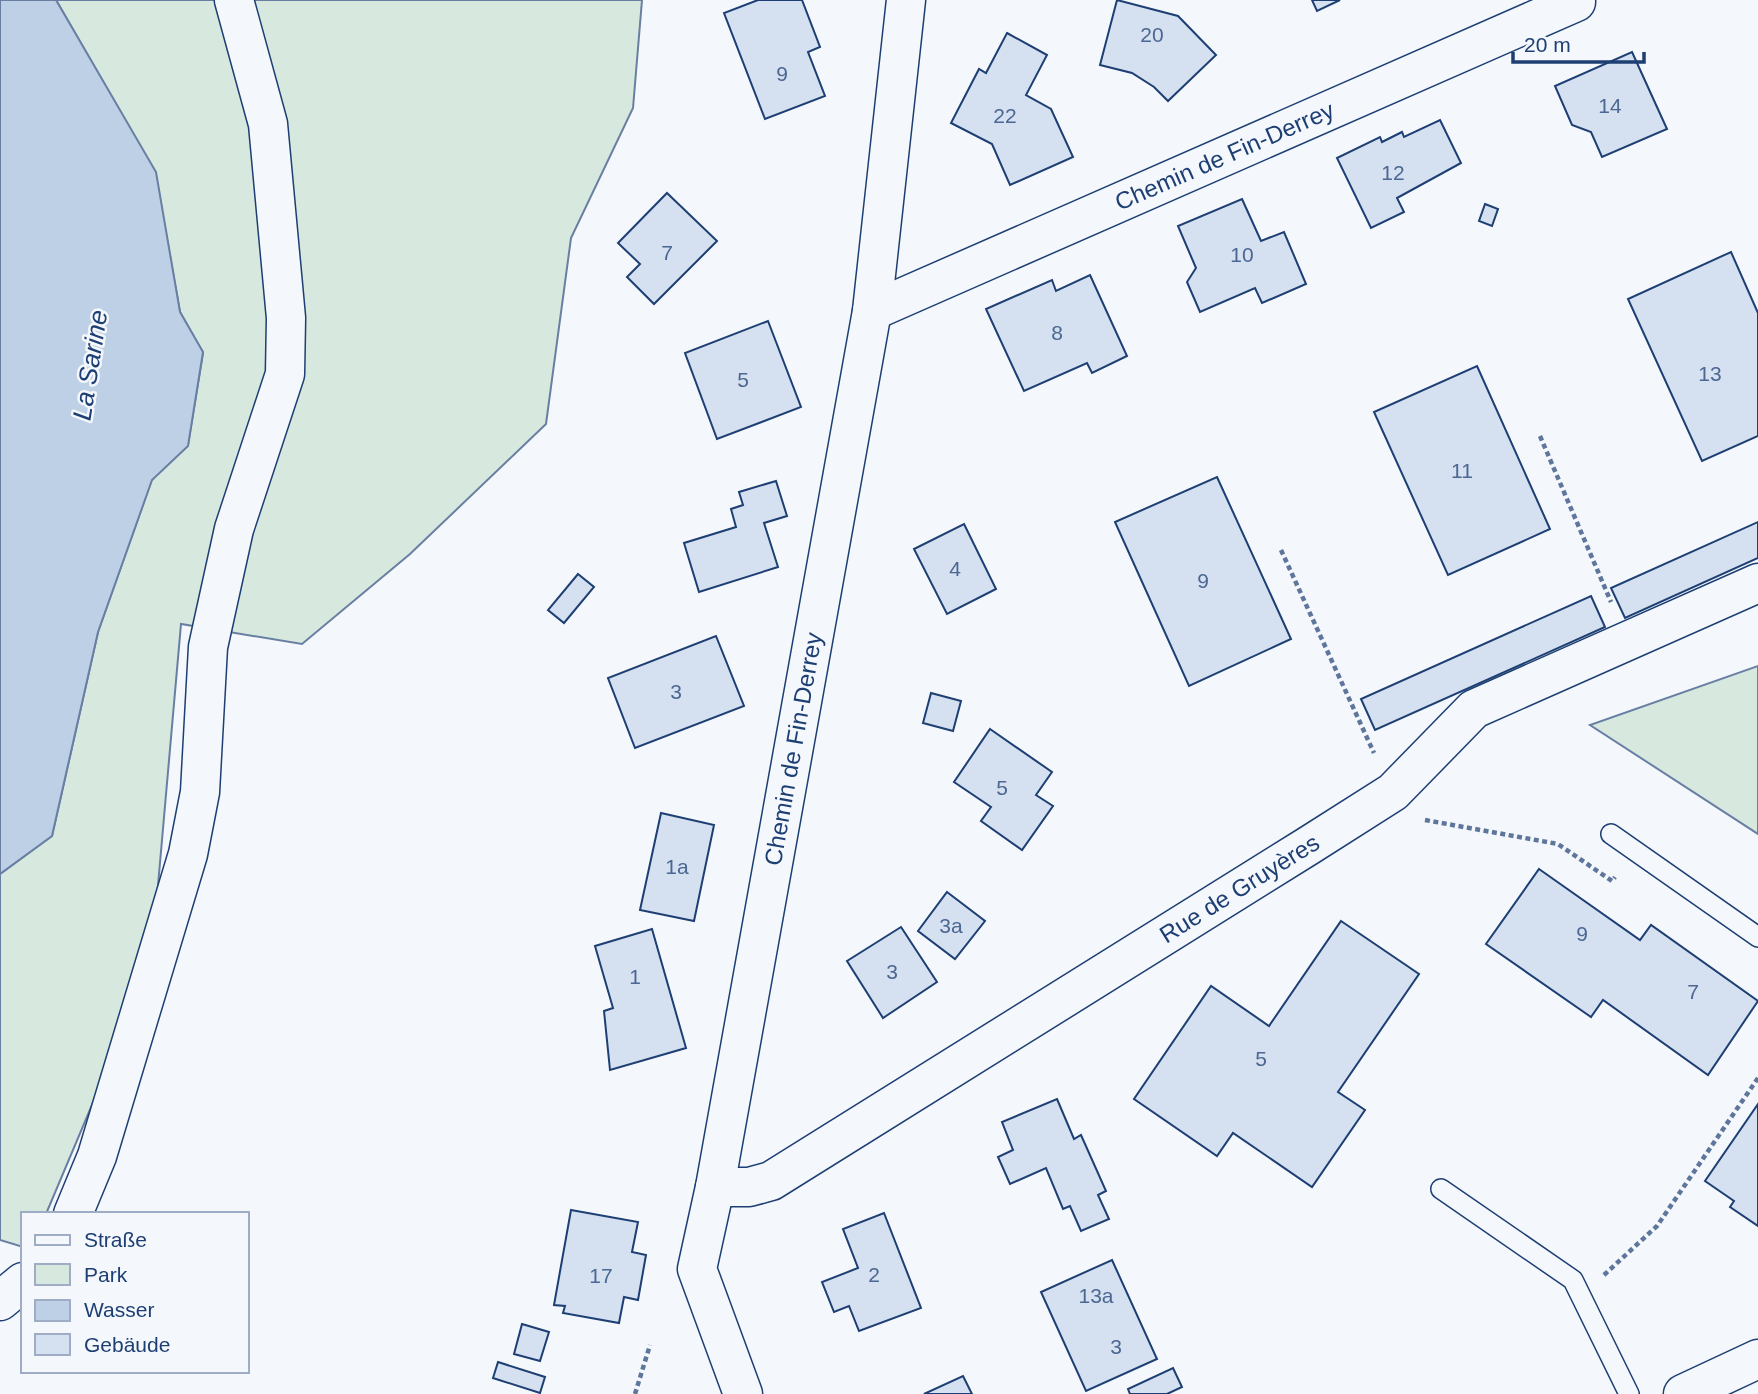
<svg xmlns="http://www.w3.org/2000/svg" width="1758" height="1394" font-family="Helvetica,sans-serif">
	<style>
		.green { fill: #d7e8df; stroke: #687fa3; stroke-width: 2 }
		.water { fill: #bed0e5; stroke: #687fa3; stroke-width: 2 }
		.building { fill: #d5e0f0; stroke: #1d3f73; stroke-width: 2 }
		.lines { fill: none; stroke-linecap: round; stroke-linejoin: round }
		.service-casing { stroke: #1d3f73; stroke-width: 22 }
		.minor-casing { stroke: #1d3f73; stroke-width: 41 }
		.path { stroke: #5e769c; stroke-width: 4.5; stroke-dasharray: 5 3.5; stroke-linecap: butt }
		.service { stroke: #f4f7fb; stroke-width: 19 }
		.minor { stroke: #f4f7fb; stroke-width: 38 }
		.labels { text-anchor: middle; stroke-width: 5; stroke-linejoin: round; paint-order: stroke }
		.number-label { font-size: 21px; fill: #4b6792 }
		.street-label { font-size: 24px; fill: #1d3f73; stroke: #f4f7fb }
		.water-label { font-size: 26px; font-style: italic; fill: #1d3f73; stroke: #f4f7fb }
	</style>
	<rect width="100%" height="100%" fill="#f4f7fb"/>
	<!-- green -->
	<g class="green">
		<path d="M 56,0 L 642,0 L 633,108 L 571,238 L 546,424 L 410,554 L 302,644 L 181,624 L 151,965 L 46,1214 L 23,1214 L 23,1247 L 0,1240 L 0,874 L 52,836 L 98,632 L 152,479 L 188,445 L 203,353 L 180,312 L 155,172 Z"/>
		<path d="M 1758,666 L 1758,834 L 1590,725 Z"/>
	</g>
	<!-- water -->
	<path class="water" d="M 0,0 L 56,0 L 156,172 L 180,312 L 203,352 L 188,446 L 152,480 L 98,632 L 52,836 L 0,874 Z"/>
	<!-- building -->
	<g class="building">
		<path d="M 758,0 L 802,0 L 820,47 L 808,52 L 825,96 L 765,119 L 724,13 Z"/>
		<path d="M 1117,0 L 1178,16 L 1216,55 L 1168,101 L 1154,87 L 1132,73 L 1100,65 Z"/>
		<path d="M 1312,0 L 1340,0 L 1317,11 Z"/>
		<path d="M 1007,33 L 1047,55 L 1026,95 L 1051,109 L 1073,157 L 1010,185 L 992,144 L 951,123 L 979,69 L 986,73 Z"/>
		<path d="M 1632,52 L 1667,129 L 1602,157 L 1591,132 L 1572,125 L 1555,86 Z"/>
		<path d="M 1440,120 L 1461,163 L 1397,198 L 1404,212 L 1371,228 L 1337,158 L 1380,137 L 1382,142 L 1402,132 L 1404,137 Z"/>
		<path d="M 667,193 L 717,241 L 654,304 L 627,277 L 640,264 L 618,243 Z"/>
		<path d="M 1242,199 L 1261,241 L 1284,232 L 1306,284 L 1262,303 L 1255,288 L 1200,312 L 1187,282 L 1196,268 L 1178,226 Z"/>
		<path d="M 1485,204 L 1498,209 L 1492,226 L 1479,221 Z"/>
		<path d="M 1731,252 L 1758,313 L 1758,436 L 1702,461 L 1628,299 Z"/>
		<path d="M 1090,275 L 1127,356 L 1092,373 L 1087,363 L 1024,391 L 986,309 L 1052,280 L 1056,291 Z"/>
		<path d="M 768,321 L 801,407 L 717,439 L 685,353 Z"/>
		<path d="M 1477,366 L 1550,529 L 1448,575 L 1374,412 Z"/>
		<path d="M 1217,477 L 1291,639 L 1189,686 L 1115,522 Z"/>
		<path d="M 776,481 L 787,516 L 764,523 L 778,567 L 699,592 L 684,543 L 736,527 L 731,509 L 743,505 L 739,492 Z"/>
		<path d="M 1758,522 L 1758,558 L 1625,618 L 1611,588 Z"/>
		<path d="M 964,524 L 996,589 L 947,614 L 914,549 Z"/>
		<path d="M 578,574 L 594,587 L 564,623 L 548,610 Z"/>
		<path d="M 1591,596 L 1605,627 L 1375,730 L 1361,699 Z"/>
		<path d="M 716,636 L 744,706 L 635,748 L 608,678 Z"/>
		<path d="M 931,693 L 961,701 L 953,731 L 923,723 Z"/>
		<path d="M 990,729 L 1052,772 L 1036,795 L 1053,806 L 1022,850 L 981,821 L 991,807 L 954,782 Z"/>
		<path d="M 661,813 L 714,825 L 694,921 L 640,910 Z"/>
		<path d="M 1539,869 L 1640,940 L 1651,925 L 1758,1001 L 1708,1075 L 1603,1000 L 1591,1017 L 1486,944 Z"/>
		<path d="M 947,892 L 985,921 L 955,959 L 918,931 Z"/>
		<path d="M 1341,921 L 1419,974 L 1338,1092 L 1365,1110 L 1312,1187 L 1233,1133 L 1217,1156 L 1134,1099 L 1211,986 L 1269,1026 Z"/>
		<path d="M 901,927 L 937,982 L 883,1018 L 847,961 Z"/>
		<path d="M 652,929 L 686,1048 L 610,1070 L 604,1011 L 613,1008 L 595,946 Z"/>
		<path d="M 1057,1099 L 1074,1139 L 1081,1135 L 1106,1191 L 1098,1195 L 1109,1219 L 1081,1231 L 1070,1206 L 1063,1209 L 1046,1168 L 1010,1184 L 998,1157 L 1013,1150 L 1002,1122 Z"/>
		<path d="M 1758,1104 L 1758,1226 L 1730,1207 L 1734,1201 L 1705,1181 Z"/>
		<path d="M 571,1210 L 638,1222 L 632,1252 L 646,1255 L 638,1300 L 624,1297 L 619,1323 L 563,1313 L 565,1306 L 554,1305 Z"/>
		<path d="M 884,1213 L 921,1308 L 859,1331 L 849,1306 L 834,1312 L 822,1282 L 858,1268 L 843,1229 Z"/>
		<path d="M 1112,1260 L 1157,1359 L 1086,1391 L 1041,1292 Z"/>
		<path d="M 522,1324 L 549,1332 L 540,1361 L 514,1354 Z"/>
		<path d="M 498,1362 L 545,1377 L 540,1393 L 493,1378 Z"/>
		<path d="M 1173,1368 L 1182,1387 L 1167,1394 L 1130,1394 L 1128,1389 Z"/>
		<path d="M 963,1376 L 972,1394 L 924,1394 Z"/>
	</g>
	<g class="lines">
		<!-- service casing -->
		<g class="service-casing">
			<g id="service">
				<path d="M 1611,834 L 1758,937"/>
				<path d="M 1441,1189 L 1573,1280 L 1629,1394"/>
			</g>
		</g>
		<!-- minor casing -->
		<g class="minor-casing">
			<g id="minor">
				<path id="s1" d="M 872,311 L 1576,2"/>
				<path id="s2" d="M 715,1187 L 749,1187 L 771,1181 L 1308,846 L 1393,792 L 1474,709 L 1758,583"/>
				<path d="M 73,1214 L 97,1156 L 188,854 L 200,792 L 208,647 L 234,529 L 285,374 L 286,318 L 268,124 L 234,0"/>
				<path d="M 0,1301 L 23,1282"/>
				<path id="s3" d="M 743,1394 L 697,1269 L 715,1187 L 872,311 L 906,0"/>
				<path d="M 1683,1394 L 1758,1359"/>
			</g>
		</g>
		<!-- path -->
		<g class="path">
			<path d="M 1540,436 L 1611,602"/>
			<path d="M 1281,550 L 1374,753"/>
			<path d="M 1425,820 L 1558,844 L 1612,881 L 1615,877"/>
			<path d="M 1604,1275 L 1657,1226 L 1758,1078"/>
			<path d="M 635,1394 L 650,1345"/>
		</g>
		<!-- service -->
		<use href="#service" class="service"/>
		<!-- minor -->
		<use href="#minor" class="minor"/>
	</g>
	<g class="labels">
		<!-- number labels -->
		<g class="number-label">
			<text x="1152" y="42">20</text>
			<text x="782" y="81">9</text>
			<text x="1610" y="113">14</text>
			<text x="1005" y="123">22</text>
			<text x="1393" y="180">12</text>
			<text x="667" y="260">7</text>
			<text x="1242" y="262">10</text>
			<text x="1057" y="340">8</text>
			<text x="1710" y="381">13</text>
			<text x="743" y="387">5</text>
			<text x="1462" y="478">11</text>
			<text x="955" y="576">4</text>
			<text x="1203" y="588">9</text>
			<text x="676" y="699">3</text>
			<text x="1002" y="795">5</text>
			<text x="677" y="874">1a</text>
			<text x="951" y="933">3a</text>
			<text x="1582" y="941">9</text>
			<text x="892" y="979">3</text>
			<text x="635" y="984">1</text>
			<text x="1693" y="999">7</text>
			<text x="1261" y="1066">5</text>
			<text x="874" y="1282">2</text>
			<text x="601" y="1283">17</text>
			<text x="1096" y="1303">13a</text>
			<text x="1116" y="1354">3</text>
		</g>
		<!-- street labels -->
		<g class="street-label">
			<text dy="8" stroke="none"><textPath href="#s1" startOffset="385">Chemin de Fin-Derrey</textPath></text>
			<text dy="8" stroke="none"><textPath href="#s3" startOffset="662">Chemin de Fin-Derrey</textPath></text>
			<text dy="8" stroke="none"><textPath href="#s2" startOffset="609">Rue de Gruyères</textPath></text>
		</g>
		<!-- water labels -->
		<g class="water-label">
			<text transform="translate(90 365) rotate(-81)" y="9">La Sarine</text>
		</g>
	</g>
	<!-- legend -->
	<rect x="21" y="1212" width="228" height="161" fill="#f4f7fb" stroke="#9eadc5" stroke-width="2"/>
	<rect x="35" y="1235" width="35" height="10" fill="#f4f7fb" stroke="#9eadc5" stroke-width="2"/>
	<text x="84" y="1247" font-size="21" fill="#1d3f73">Straße</text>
	<rect x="35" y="1264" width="35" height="21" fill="#d7e8df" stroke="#9eadc5" stroke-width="2"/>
	<text x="84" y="1282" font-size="21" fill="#1d3f73">Park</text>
	<rect x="35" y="1300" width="35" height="21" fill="#bed0e5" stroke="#9eadc5" stroke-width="2"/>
	<text x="84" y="1317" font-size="21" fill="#1d3f73">Wasser</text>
	<rect x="35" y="1334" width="35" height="21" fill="#d5e0f0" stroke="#9eadc5" stroke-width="2"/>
	<text x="84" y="1352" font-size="21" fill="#1d3f73">Gebäude</text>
	<!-- scale -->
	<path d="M1513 52v10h131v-10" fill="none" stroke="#1d3f73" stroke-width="3.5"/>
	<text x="1524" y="52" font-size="21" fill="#1d3f73" stroke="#f4f7fb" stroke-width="5" paint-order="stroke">20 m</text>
</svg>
